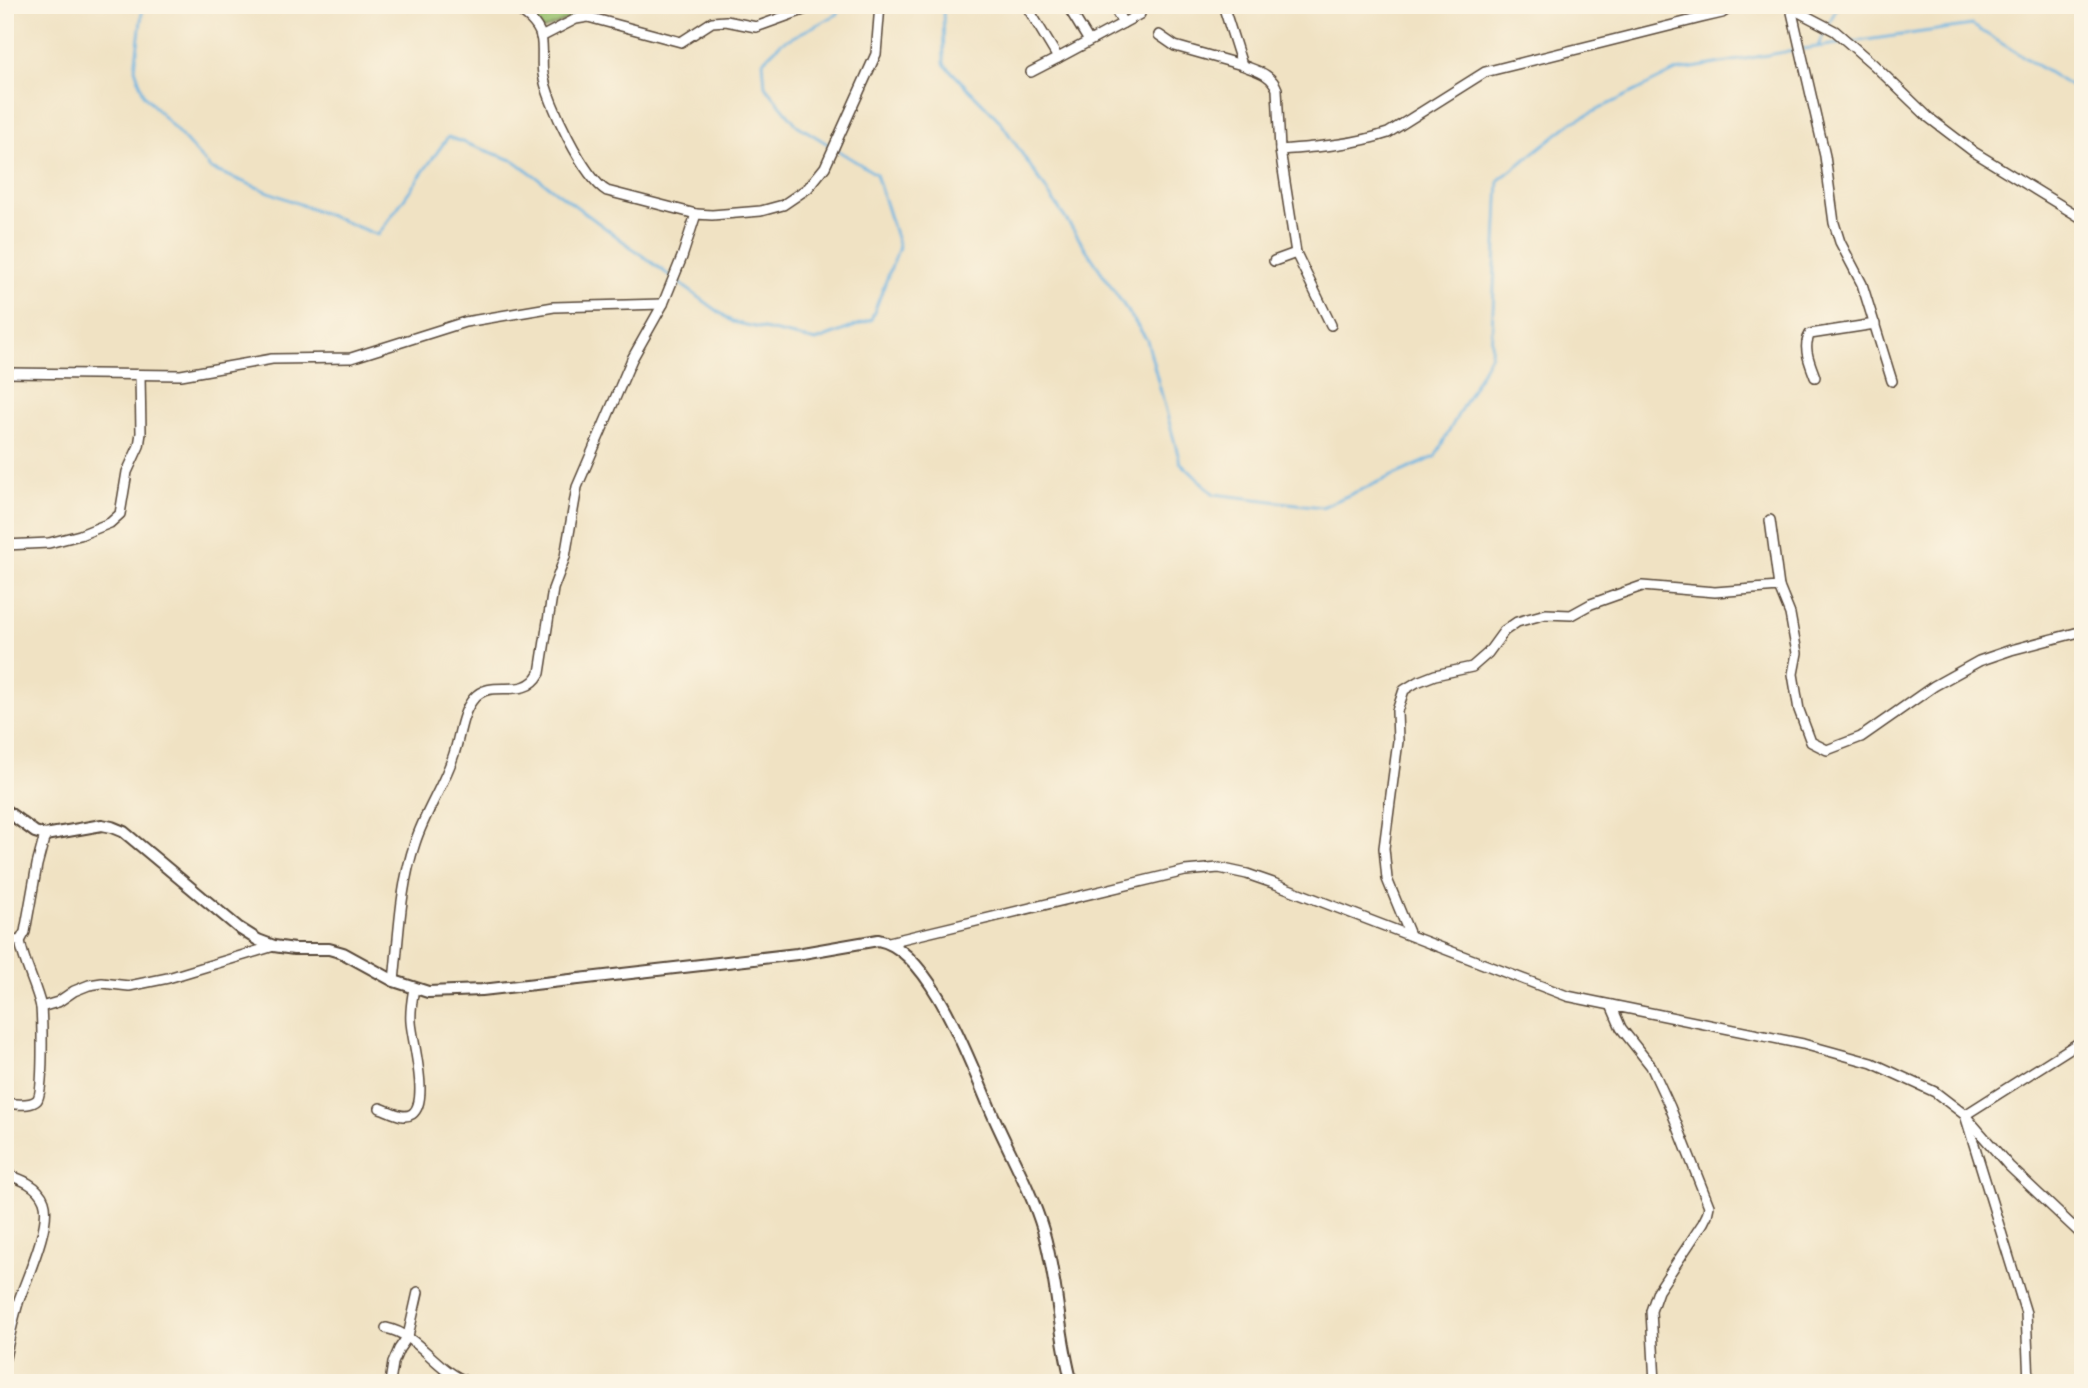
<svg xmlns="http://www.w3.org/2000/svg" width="2088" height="1388" font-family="Alegreya,serif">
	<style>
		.green { fill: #98c16d; stroke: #6a7646; stroke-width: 2 }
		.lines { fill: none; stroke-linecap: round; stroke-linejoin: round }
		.stream { stroke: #6bb3e2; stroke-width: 2.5 }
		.minor-casing { stroke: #564637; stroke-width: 12 }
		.tertiary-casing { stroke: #564637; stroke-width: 14 }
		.minor { stroke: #fff; stroke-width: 9 }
		.tertiary { stroke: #fff; stroke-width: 10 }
	</style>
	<rect width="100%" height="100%" fill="#fcf5e5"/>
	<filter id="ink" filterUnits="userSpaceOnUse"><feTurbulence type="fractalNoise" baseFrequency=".0143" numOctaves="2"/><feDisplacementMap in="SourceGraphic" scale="14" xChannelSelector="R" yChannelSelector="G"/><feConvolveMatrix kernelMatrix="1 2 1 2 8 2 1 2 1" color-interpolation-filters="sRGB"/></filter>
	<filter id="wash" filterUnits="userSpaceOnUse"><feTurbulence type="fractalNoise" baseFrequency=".00686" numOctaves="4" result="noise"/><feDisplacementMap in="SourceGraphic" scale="28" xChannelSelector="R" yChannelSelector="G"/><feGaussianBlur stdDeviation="1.57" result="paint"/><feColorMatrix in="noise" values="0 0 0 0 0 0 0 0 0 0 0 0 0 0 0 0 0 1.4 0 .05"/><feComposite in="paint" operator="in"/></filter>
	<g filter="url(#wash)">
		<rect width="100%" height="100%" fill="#f0e2c3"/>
		<!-- green -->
		<path class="green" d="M 519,5 L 590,5 L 588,11 L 543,30 L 529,11 Z"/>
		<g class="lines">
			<!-- stream -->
			<g class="stream">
				<path d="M 143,5 L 135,68 L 144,95 L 211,169 L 378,235 L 448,137 L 515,161 L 670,276"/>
				<path d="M 943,5 L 944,64 L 1000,121 L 1147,340 L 1180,462 L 1214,494 L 1322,507 L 1435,457 L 1491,354 L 1499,180 L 1571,123 L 1676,71 L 1796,50"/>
				<path d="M 1829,24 L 1838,5"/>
				<path d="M 1852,42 L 1972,25 L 2083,94"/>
				<path d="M 1818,46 L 1826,30"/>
				<path d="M 1803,49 L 1845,43"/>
				<path d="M 831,146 L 797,125 L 765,86 L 763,61 L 781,43 L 838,14 L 840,5"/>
				<path d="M 675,280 L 733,322 L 816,341 L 871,320 L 899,247 L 876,174 L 837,150"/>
			</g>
		</g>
	</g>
	<g filter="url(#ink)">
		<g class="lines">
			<!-- minor casing -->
			<g class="minor-casing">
				<g id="minor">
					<path d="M 8,5 L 8,28"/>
					<path d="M 512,5 C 523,13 537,22 541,36 C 544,48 541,62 543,74 C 547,101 584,178 607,191 L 696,214"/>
					<path d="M 1026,5 L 1058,58 L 1140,14 L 1135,5"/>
					<path d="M 1067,5 L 1089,41"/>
					<path d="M 1113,5 L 1123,23"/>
					<path d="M 1223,5 L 1242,65 C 1256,71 1271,73 1277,89 L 1280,150 C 1317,147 1352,145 1388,133 L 1485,72 L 1701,18 L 1722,13 L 1734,5"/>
					<path d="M 1789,5 L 1791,8 L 1835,31 L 1874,65 L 1928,117 L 1974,152 L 2083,219"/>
					<path d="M 1791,8 L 1825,156 L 1834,223 L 1840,242 L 1862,284 L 1892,381"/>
					<path d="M 1159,35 L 1175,46 L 1242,65"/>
					<path d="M 541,37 L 576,19 L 588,17 L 681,42 L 712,22 L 726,21 L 756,27 L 817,5"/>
					<path d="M 1031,72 L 1058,58"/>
					<path d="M 1280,150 L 1296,253 L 1331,325"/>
					<path d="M 1274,261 L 1296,253"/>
					<path d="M 5,373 L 181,375 L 272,359 L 351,358 L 465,322 L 554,307 L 663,304"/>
					<path d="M 1815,377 C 1810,363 1802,347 1810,334 L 1875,324"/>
					<path d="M 1770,520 L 1779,587"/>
					<path d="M 5,545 L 49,543 L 80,535 L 110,523 L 120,514 L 127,472 L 139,446 L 141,433 L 140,375"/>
					<path d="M 1410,935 L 1387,879 L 1384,848 L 1398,741 L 1397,711 L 1404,690 L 1417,682 L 1435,675 L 1472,667 L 1488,653 L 1504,631 L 1517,622 L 1546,614 L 1571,615 L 1591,604 L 1642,586 L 1715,592 L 1779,587 L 1790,614 L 1797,653 L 1793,674 L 1799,710 L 1811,742 L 1827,750 L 1861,737 L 1934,686 L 1979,661 L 2011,650 L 2083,631"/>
					<path d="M 5,940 L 20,941 C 24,964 36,985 41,1007 L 58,1002 L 74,991 L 89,985 L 102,983 L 129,986 L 168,978 L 274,946"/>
					<path d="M 20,941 L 25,932 L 37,865 L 45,835"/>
					<path d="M 889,942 L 1185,871 L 1219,868 L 1247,874 L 1273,883 L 1567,996 L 1611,1005"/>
					<path d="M 394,981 C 399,935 400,887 415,843 C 425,812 444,785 454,754 C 460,736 461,713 474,698 C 492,677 524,702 540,673 L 553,589 L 565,557 L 577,487 L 632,359 L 663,304 L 682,257 L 696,214 L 712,215 L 761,211 L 783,205 L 808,188 L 825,167 L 876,54 L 880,5"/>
					<path d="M 5,1104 C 15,1103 30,1107 37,1100 C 44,1092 42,1021 41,1007"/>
					<path d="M 380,1108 C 390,1111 403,1120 412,1114 C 430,1102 412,1040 411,1022 C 410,1010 412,1000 414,988"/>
					<path d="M 1965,1115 L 2026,1313 L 2029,1383"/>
					<path d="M 1968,1119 L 2009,1166 L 2083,1236"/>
					<path d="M 5,1174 C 21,1179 38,1185 44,1201 C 52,1223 27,1277 19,1300 C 13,1319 9,1339 5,1358"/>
					<path d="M 386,1328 C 420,1335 434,1370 470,1383"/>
					<path d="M 390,1383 L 393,1363 L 399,1349 L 408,1336 L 418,1292"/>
					<path d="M 1655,1383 L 1651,1311 L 1658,1291 L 1703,1223 L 1707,1215 L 1709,1206 L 1670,1107 L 1651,1066 L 1621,1028 L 1611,1005 L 1803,1044 L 1872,1063 L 1935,1092 L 1965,1115 L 2083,1040"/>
				</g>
			</g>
			<!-- tertiary casing -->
			<g class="tertiary-casing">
				<path id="tertiary" d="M 5,810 L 35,832 L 45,835 L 102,825 L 112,827 L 124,832 L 239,928 L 258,940 L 274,946 L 294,949 L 329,949 L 343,953 L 394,981 L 428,992 L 482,990 L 797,954 L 878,940 C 931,949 972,1068 992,1113 C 1009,1152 1031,1190 1043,1230 C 1058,1280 1058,1333 1072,1383"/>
			</g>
			<!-- minor -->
			<use href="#minor" class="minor"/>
			<!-- tertiary -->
			<use href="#tertiary" class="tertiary"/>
		</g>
	</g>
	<!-- margin -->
	<rect width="2088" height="1388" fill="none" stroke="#fcf5e5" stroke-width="28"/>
</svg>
